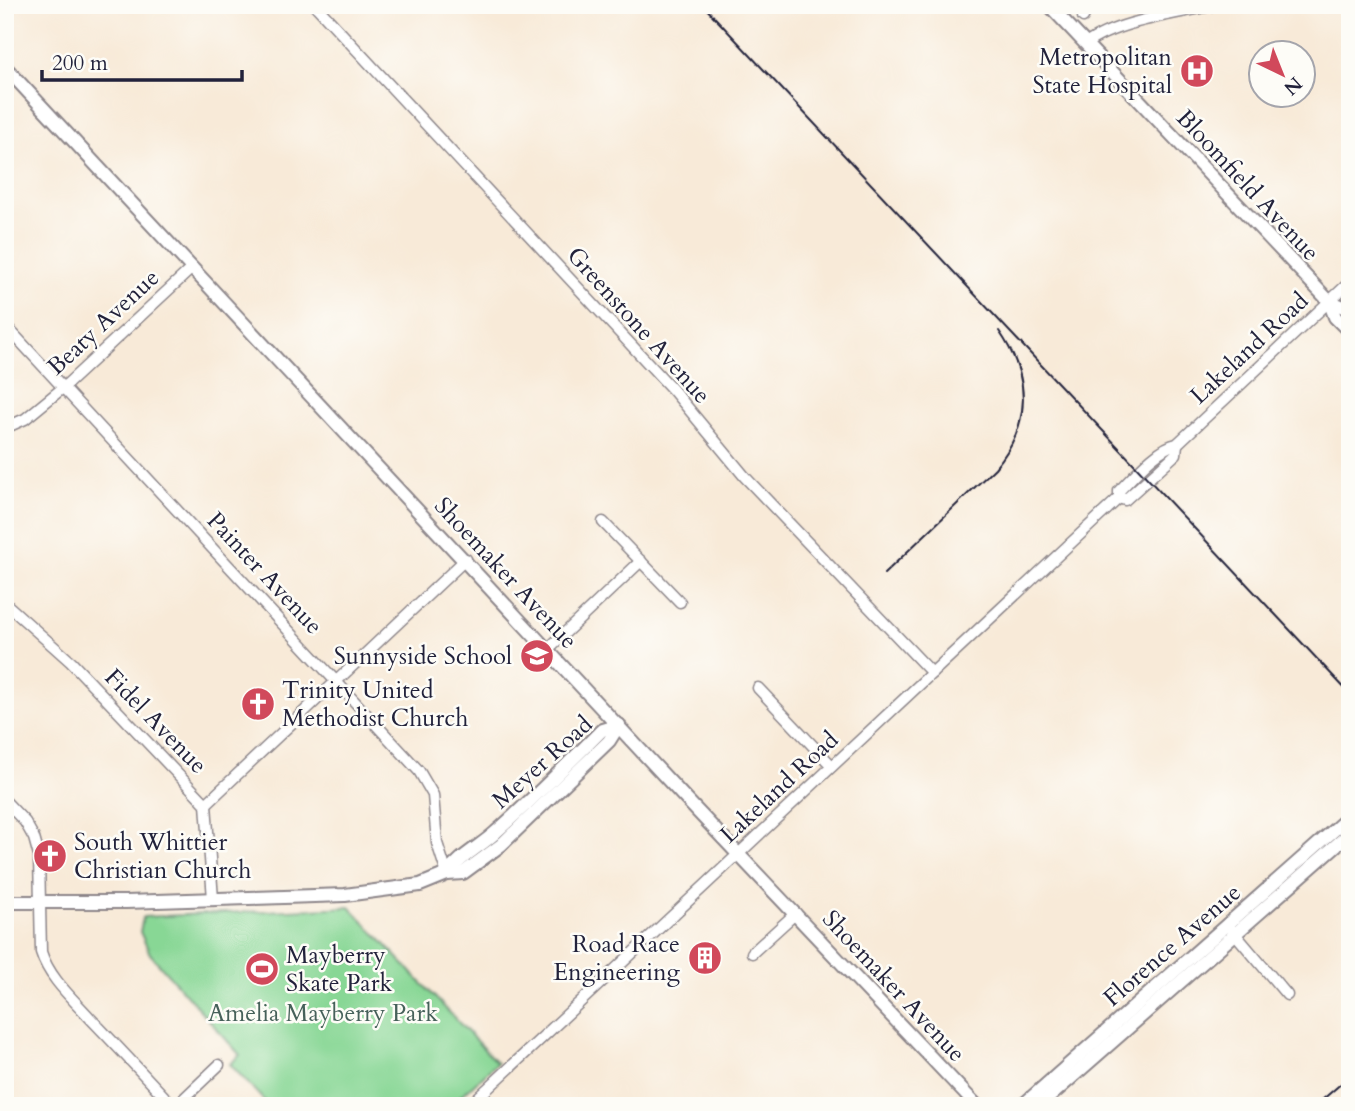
<svg xmlns="http://www.w3.org/2000/svg" width="1355" height="1111" font-family="Cardo,serif">
	<style>
		.green { fill: #88d795; stroke: #557c68; stroke-width: 2 }
		.lines { fill: none; stroke-linecap: round; stroke-linejoin: round }
		.minor-casing { stroke: #8d868a; stroke-width: 13 }
		.major-casing { stroke: #8d868a; stroke-width: 16 }
		.minor { stroke: #fff; stroke-width: 10 }
		.major { stroke: #fff; stroke-width: 12 }
		.rail { stroke: #22223b; stroke-width: 2 }
		.labels { text-anchor: middle; stroke-width: 5; stroke-linejoin: round; paint-order: stroke }
		.poi-label { font-size: 24px; fill: #22223b; stroke: #fdfcf7; text-anchor: end }
		.street-label { font-size: 24px; fill: #22223b; stroke: #fdfcf7 }
		.park-label { font-size: 24px; fill: #46615a; stroke: #fdfcf7 }
	</style>
	<rect width="100%" height="100%" fill="#fdfcf7"/>
	<filter id="ink" filterUnits="userSpaceOnUse"><feTurbulence type="fractalNoise" baseFrequency=".0143" numOctaves="2"/><feDisplacementMap in="SourceGraphic" scale="14" xChannelSelector="R" yChannelSelector="G"/><feConvolveMatrix kernelMatrix="1 2 1 2 8 2 1 2 1" color-interpolation-filters="sRGB"/></filter>
	<filter id="wash" filterUnits="userSpaceOnUse"><feTurbulence type="fractalNoise" baseFrequency=".00686" numOctaves="4" result="noise"/><feDisplacementMap in="SourceGraphic" scale="28" xChannelSelector="R" yChannelSelector="G"/><feGaussianBlur stdDeviation="1.57" result="paint"/><feColorMatrix in="noise" values="0 0 0 0 0 0 0 0 0 0 0 0 0 0 0 0 0 1.4 0 .05"/><feComposite in="paint" operator="in"/></filter>
	<g filter="url(#wash)">
		<rect width="100%" height="100%" fill="#f8ead8"/>
		<!-- green -->
		<path class="green" d="M 350,907 L 497,1063 L 450,1106 L 269,1106 L 230,1064 L 240,1055 L 150,954 L 140,932 L 143,917 Z"/>
	</g>
	<g filter="url(#ink)">
		<g class="lines">
			<!-- minor casing -->
			<g class="minor-casing">
				<g id="minor">
					<path d="M 315,5 L 673,390 L 745,477 L 932,673"/>
					<path d="M 1083,17 L 1089,5"/>
					<path d="M 1086,44 C 1116,21 1177,14 1215,5"/>
					<path d="M 5,325 L 419,771 L 433,795 L 437,843 L 447,874"/>
					<path d="M 5,428 L 25,419 L 64,387 L 192,268"/>
					<path d="M 1119,498 L 1125,500 L 1176,454 L 1177,444"/>
					<path d="M 603,522 L 680,602"/>
					<path d="M 5,603 L 71,662 L 206,804 L 213,899"/>
					<path d="M 549,648 L 641,561"/>
					<path d="M 758,688 L 832,766"/>
					<path d="M 5,801 L 25,822 L 34,838 L 39,856 L 41,952 C 49,978 72,998 90,1018 C 118,1047 145,1076 173,1106"/>
					<path d="M 206,804 L 466,559"/>
					<path d="M 1231,929 L 1287,995"/>
					<path d="M 752,953 L 796,913"/>
					<path d="M 176,1106 L 219,1065"/>
					<path d="M 469,1106 L 1119,498 L 1119,491 C 1133,477 1158,447 1177,444 L 1350,282"/>
				</g>
			</g>
			<!-- major casing -->
			<g class="major-casing">
				<g id="major">
					<path d="M 1049,5 L 1329,301 L 1335,317 L 1350,332"/>
					<path d="M 5,67 L 685,798 L 977,1106"/>
					<path d="M 1329,301 L 1346,308 L 1350,313"/>
					<path d="M 447,874 C 460,856 480,847 496,832 C 532,800 567,765 602,730 L 619,725"/>
					<path d="M 5,902 L 126,902 L 345,895 L 420,885 L 447,874 L 463,873 L 501,845 L 609,741 L 619,725"/>
					<path d="M 1022,1106 L 1350,816"/>
					<path d="M 1039,1106 L 1350,833"/>
				</g>
			</g>
			<!-- minor -->
			<use href="#minor" class="minor"/>
			<!-- major -->
			<use href="#major" class="major"/>
			<!-- rail -->
			<g class="rail">
				<path d="M 703,5 L 1350,694"/>
				<path d="M 884,574 L 995,468 C 1032,424 1031,377 999,331"/>
				<path d="M 1315,1106 L 1350,1076"/>
			</g>
		</g>
	</g>
	<!-- icons -->
	<defs>
		<g id="hospital-disc" transform="scale(1.75)"><circle r="9.5" fill="#d1495b" stroke="#fdfcf7"/><path d="M-5-5h3v3.5h4V-5h3V5h-3V1.5h-4V5h-3Z" fill="#fff"/></g>
		<g id="school-disc" transform="scale(1.75)"><circle r="9.5" fill="#d1495b" stroke="#fdfcf7"/><path d="M0-5L7-2L0 1L-7-2ZM-4 1L0 2.5L4 1V4Q0 6-4 4Z" fill="#fff"/></g>
		<g id="church-disc" transform="scale(1.75)"><circle r="9.5" fill="#d1495b" stroke="#fdfcf7"/><path d="M-1.2-6h2.4v3.5h3.3v2.4h-3.3V6h-2.4V-.1h-3.3v-2.4h3.3Z" fill="#fff"/></g>
		<g id="building-disc" transform="scale(1.75)"><circle r="9.5" fill="#d1495b" stroke="#fdfcf7"/><path d="M-4-6H4V6H1V3H-1V6H-4ZM-2.5-4.3h1.7v1.8h-1.7ZM.8-4.3h1.7v1.8H.8ZM-2.5-1h1.7V.8h-1.7ZM.8-1h1.7V.8H.8Z" fill="#fff"/></g>
		<g id="stadium-disc" transform="scale(1.75)"><circle r="9.5" fill="#d1495b" stroke="#fdfcf7"/><path d="M0-5a6.5 5 0 1 0 0 10a6.5 5 0 1 0 0-10ZM-3.5-1.8h7v3.6h-7Z" fill="#fff"/></g>
	</defs>
	<g fill-rule="evenodd">
		<use href="#hospital-disc" x="1197" y="71"/>
		<use href="#school-disc" x="537" y="656"/>
		<use href="#church-disc" x="258" y="704"/>
		<use href="#church-disc" x="50" y="856"/>
		<use href="#building-disc" x="705" y="958"/>
		<use href="#stadium-disc" x="262" y="969"/>
	</g>
	<g class="labels">
		<!-- poi labels -->
		<g class="poi-label">
			<text x="1172" y="65">Metropolitan<tspan x="1172" dy="28">State Hospital</tspan></text>
			<text x="512" y="664">Sunnyside School</text>
			<text x="282" y="698" text-anchor="start">Trinity United<tspan x="282" dy="28">Methodist Church</tspan></text>
			<text x="74" y="850" text-anchor="start">South Whittier<tspan x="74" dy="28">Christian Church</tspan></text>
			<text x="680" y="952">Road Race<tspan x="680" dy="28">Engineering</tspan></text>
			<text x="286" y="963" text-anchor="start">Mayberry<tspan x="286" dy="28">Skate Park</tspan></text>
		</g>
		<!-- street labels -->
		<g class="street-label">
			<text transform="translate(1248 185) rotate(47)" y="8">Bloomfield Avenue</text>
			<text transform="translate(103 322) rotate(-43)" y="8">Beaty Avenue</text>
			<text transform="translate(639 325) rotate(48)" y="8">Greenstone Avenue</text>
			<text transform="translate(1249 348) rotate(-43)" y="8">Lakeland Road</text>
			<text transform="translate(265 573) rotate(47)" y="8">Painter Avenue</text>
			<text transform="translate(506 573) rotate(47)" y="8">Shoemaker Avenue</text>
			<text transform="translate(156 721) rotate(46)" y="8">Fidel Avenue</text>
			<text transform="translate(542 762) rotate(-42)" y="8">Meyer Road</text>
			<text transform="translate(779 787) rotate(-43)" y="8">Lakeland Road</text>
			<text transform="translate(1172 945) rotate(-41)" y="8">Florence Avenue</text>
			<text transform="translate(894 986) rotate(47)" y="8">Shoemaker Avenue</text>
		</g>
		<!-- park labels -->
		<g class="park-label">
			<text x="323" y="1021">Amelia Mayberry Park</text>
		</g>
	</g>
	<!-- margin -->
	<rect width="1355" height="1111" fill="none" stroke="#fdfcf7" stroke-width="28"/>
	<!-- north arrow -->
	<g transform="translate(1282 74) rotate(137)"><circle r="33" fill="#fdfcf7" stroke="#a5a5ac" stroke-width="2"/>
	<path d="M0-5L12 26L0 18L-12 26Z" fill="#d1495b"/>
	<text y="-10" font-size="19" font-weight="bold" text-anchor="middle" fill="#22223b">N</text>
	</g>
	<!-- scale -->
	<path d="M42 70v10h200v-10" fill="none" stroke="#22223b" stroke-width="3.5"/>
	<text x="52" y="70" font-size="21" fill="#22223b" stroke="#fdfcf7" stroke-width="5" paint-order="stroke">200 m</text>
</svg>
